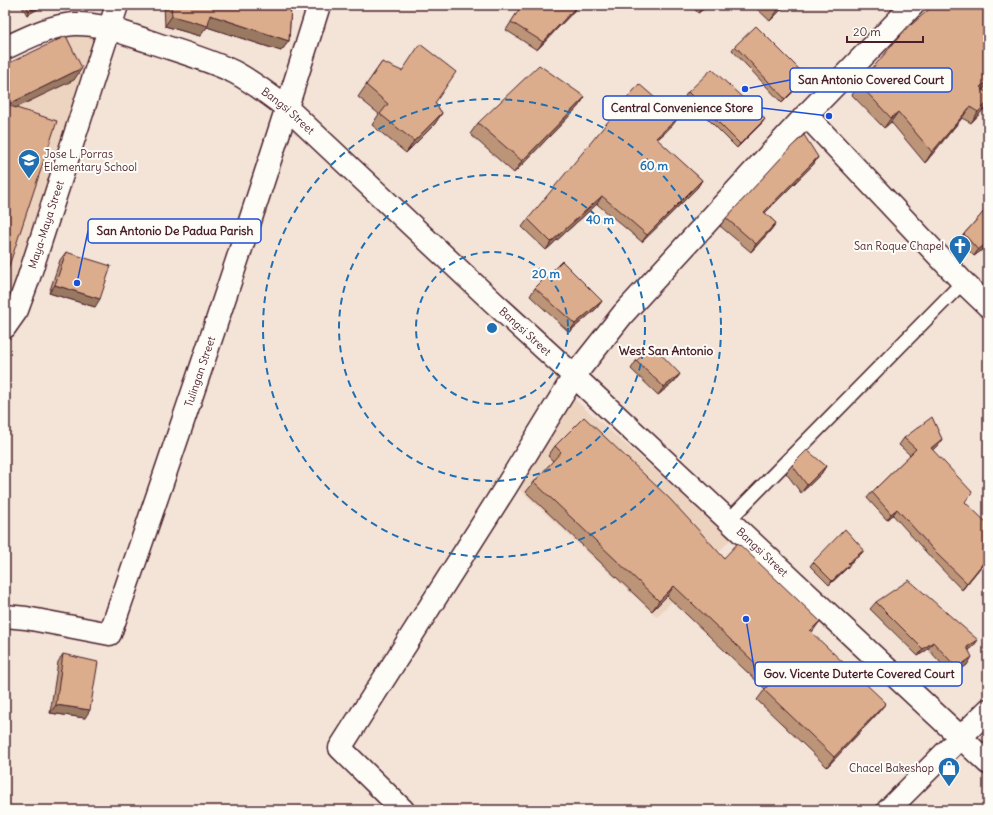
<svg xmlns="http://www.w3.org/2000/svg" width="993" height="815" font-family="Delius,sans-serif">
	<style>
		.built { fill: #ecd4c0 }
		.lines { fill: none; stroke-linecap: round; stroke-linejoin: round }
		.service-casing { stroke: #4a1f2b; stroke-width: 16 }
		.minor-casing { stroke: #4a1f2b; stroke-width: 25 }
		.tertiary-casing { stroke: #4a1f2b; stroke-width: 25 }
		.service { stroke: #fdfcf7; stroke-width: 13 }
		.minor { stroke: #fdfcf7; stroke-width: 22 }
		.tertiary { stroke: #fdfcf7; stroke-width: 22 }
		.wall { fill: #bc9578; stroke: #4a1f2b }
		.shaded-wall { fill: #997962; stroke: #4a1f2b }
		.building { fill: #dbad8c; stroke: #4a1f2b }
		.ring { fill: none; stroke: #1f6fb2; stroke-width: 2; stroke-dasharray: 7 5 }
		.labels { text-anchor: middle; stroke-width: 4; stroke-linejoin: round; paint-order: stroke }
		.street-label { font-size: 11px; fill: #4a1f2b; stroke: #fdfcf7 }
		.poi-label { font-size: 11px; fill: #4a1f2b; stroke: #fdfcf7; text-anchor: end }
		.neighbourhood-label { font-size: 12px; font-weight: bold; fill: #4a1f2b; stroke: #fdfcf7 }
		.centre { fill: #1f6fb2; stroke: #fdfcf7; stroke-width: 2 }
		.ring-label { font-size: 12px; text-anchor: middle; font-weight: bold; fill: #1f6fb2; stroke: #fdfcf7; stroke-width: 4; stroke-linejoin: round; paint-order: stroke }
		.leader { fill: none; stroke: #1d4ed8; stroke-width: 1.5 }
		.callout-dot { fill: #1d4ed8; stroke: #fdfcf7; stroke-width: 1.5 }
		.callout { fill: #fdfcf7; stroke: #1d4ed8; stroke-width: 1.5 }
		.callout-label { font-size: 12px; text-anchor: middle; font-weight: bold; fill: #4a1f2b }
	</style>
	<rect width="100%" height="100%" fill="#f3e4d7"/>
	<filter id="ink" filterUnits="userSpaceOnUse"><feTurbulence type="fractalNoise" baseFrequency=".025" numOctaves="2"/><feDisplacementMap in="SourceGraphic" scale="8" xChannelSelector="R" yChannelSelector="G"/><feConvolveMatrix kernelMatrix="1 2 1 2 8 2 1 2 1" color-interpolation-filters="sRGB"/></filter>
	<g filter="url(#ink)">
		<!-- built -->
		<g class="built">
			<path d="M 77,33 L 96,36 L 5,315 L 5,64 Z"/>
			<path d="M 572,397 L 732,538 L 657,617 L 518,488 Z"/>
		</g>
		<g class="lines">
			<!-- service casing -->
			<g class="service-casing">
				<path id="service" d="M 728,521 L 963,282"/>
			</g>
			<!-- minor casing -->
			<g class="minor-casing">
				<g id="minor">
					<path id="s1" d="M 5,48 C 27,38 49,26 74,24 C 100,23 124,33 148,41 C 177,51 207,59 234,72 C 253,82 270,95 287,108 L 492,301 L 574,376 L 988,763"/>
					<path d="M 806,115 L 963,282 L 988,306"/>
					<path id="s2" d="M 5,616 L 26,618 L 110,634 C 182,425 254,216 319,5"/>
					<path d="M 403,810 L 340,748 L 506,487 L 574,376 L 623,314 L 755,170 L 806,115 L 913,5"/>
					<path d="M 888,810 L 988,710"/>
				</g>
			</g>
			<!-- tertiary casing -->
			<g class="tertiary-casing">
				<g id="tertiary">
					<path id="s3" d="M 5,327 L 17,310 L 28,280 L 117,5"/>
				</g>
			</g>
			<!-- service -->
			<use href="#service" class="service"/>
			<!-- minor -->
			<use href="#minor" class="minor"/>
			<!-- tertiary -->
			<use href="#tertiary" class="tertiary"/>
		</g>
		<!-- wall -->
		<g class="wall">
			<path d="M 21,5 L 45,5 L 27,15 Z"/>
			<path d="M 164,5 L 291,5 L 289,41 L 281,51 L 207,27 L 200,36 L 165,26 Z"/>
			<path d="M 522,5 L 578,5 L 574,11 L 537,50 L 506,30 Z"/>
			<path d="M 691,5 L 709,5 L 698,13 Z"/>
			<path d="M 753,5 L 786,5 L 770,21 Z"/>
			<path d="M 911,25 L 983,89 L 985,108 L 971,123 L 962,118 L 925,163 L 891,122 L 884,128 L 852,95 L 859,84 Z"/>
			<path d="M 735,46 L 807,77 L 804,81 L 782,103 L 732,50 Z"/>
			<path d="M 382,62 L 435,103 L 442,113 L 434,125 L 406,153 L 372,125 L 379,114 L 358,97 Z"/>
			<path d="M 688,92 L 762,123 L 737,148 L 685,96 Z"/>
			<path d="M 585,97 L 577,108 L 514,173 L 470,134 L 478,123 Z"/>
			<path d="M 672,126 L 657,140 L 702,180 L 697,188 L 642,242 L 597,204 L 546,250 L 522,227 L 528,219 Z"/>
			<path d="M 818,157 L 813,165 L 765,213 L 776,223 L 770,231 L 751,252 L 720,226 L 726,218 Z"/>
			<path d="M 988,207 L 988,249 L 986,247 L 974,256 L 959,241 L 964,234 Z"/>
			<path d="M 66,252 L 95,307 L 49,293 L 60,260 Z"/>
			<path d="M 535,288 L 602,301 L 596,309 L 569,332 L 530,296 Z"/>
			<path d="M 636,361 L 680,374 L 674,382 L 658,395 L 631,369 Z"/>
			<path d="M 904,438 L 942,439 L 938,445 L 932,450 L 965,502 L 988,558 L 962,590 L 934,561 L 893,515 L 887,520 L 867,498 L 872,492 L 910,455 L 899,445 Z"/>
			<path d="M 555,446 L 820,621 L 811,632 L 878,713 L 827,767 L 757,700 L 765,689 L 667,596 L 652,611 L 526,492 L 534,482 L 553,461 L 548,456 Z"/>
			<path d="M 792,465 L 826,466 L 821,474 L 801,493 L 786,473 Z"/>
			<path d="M 864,550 L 861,554 L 849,564 L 847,568 L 829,585 L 810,566 L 813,562 Z"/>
			<path d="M 876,602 L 973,647 L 969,650 L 967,665 L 952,675 L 928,649 L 918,656 L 870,609 Z"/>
			<path d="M 63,654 L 85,718 L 50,713 L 58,662 Z"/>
		</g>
		<!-- shaded-wall -->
		<g class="shaded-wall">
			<path d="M 40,5 L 45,5 L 27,15 L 29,11 Z"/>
			<path d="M 578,5 L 574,11 L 537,50 L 543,42 Z"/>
			<path d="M 704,5 L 709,5 L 698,13 Z"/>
			<path d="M 783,5 L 786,5 L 770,21 L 778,10 Z"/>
			<path d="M 210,15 L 289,41 L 281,51 L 207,27 L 200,36 L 165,26 L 172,16 Z"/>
			<path d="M 82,68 L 74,80 L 5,113 L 7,105 Z"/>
			<path d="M 807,77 L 804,81 L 782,103 L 785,99 Z"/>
			<path d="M 988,81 L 988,85 L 973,98 L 980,87 Z"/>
			<path d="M 585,97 L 577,108 L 514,173 L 522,161 Z"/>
			<path d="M 988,102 L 988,104 L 985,108 L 971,123 L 978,112 Z"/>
			<path d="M 970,107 L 962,118 L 925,163 L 932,152 Z"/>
			<path d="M 898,112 L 891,122 L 884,128 L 891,118 Z"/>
			<path d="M 442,113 L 434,125 L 406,153 L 414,141 Z"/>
			<path d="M 678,118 L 672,126 L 650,146 L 656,138 Z"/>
			<path d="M 765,119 L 762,123 L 737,148 L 740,144 Z"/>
			<path d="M 818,157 L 813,165 L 758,220 L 764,212 Z"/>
			<path d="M 702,180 L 697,188 L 642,242 L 647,235 Z"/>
			<path d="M 602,196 L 597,204 L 546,250 L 551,242 Z"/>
			<path d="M 776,223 L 770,231 L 751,252 L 756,244 Z"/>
			<path d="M 988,242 L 988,243 L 986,247 L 974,256 L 978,250 Z"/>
			<path d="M 55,285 L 100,299 L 95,307 L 49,293 Z"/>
			<path d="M 602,301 L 596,309 L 569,332 L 575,324 Z"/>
			<path d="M 680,374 L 674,382 L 658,395 L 664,387 Z"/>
			<path d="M 942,439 L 938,445 L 927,455 L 931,448 Z"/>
			<path d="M 826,466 L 821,474 L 801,493 L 807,485 Z"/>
			<path d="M 897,509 L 893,515 L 887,520 L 891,514 Z"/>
			<path d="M 864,550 L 861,554 L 845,567 L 848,563 Z"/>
			<path d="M 988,557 L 988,558 L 962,590 L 967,583 Z"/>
			<path d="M 850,564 L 847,568 L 829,585 L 832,581 Z"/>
			<path d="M 674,586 L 667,596 L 652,611 L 659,601 Z"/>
			<path d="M 820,621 L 813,631 L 803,641 L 810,631 Z"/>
			<path d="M 978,640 L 973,647 L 962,654 L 967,647 Z"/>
			<path d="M 933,642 L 928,649 L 918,656 L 923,649 Z"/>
			<path d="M 972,657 L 967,665 L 952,675 L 957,668 Z"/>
			<path d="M 886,703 L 878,713 L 827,767 L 834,757 Z"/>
			<path d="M 56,705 L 90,710 L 85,718 L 50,713 Z"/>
		</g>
		<!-- building -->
		<g class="building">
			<path d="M 26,5 L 40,5 L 29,11 Z"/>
			<path d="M 171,5 L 291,5 L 289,41 L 210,15 L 208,26 L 172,16 Z"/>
			<path d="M 522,5 L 578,5 L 543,42 L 511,22 Z"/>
			<path d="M 772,5 L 783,5 L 778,10 Z"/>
			<path d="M 934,5 L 988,5 L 988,81 L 980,87 L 988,94 L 988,102 L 978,112 L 970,107 L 932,152 L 898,112 L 891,118 L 859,84 L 910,24 L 911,25 Z"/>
			<path d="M 756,26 L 807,77 L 785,99 L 735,46 Z"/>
			<path d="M 66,36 L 82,68 L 7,105 L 57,121 L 7,272 L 5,272 L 5,65 Z"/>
			<path d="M 420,44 L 456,72 L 435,103 L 442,113 L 414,141 L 380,114 L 388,104 L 366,85 L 382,62 L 402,71 Z"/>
			<path d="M 539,65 L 585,97 L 522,161 L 478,123 Z"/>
			<path d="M 712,69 L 765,119 L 740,144 L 688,92 Z"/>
			<path d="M 639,84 L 678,118 L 656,138 L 702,180 L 647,235 L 602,196 L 551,242 L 528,219 Z"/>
			<path d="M 804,135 L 818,157 L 764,212 L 776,223 L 756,244 L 726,218 L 792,146 Z"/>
			<path d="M 988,207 L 988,242 L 978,250 L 964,234 Z"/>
			<path d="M 66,252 L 111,266 L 100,299 L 55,285 Z"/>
			<path d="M 562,261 L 602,301 L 575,324 L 535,288 Z"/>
			<path d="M 653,346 L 680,374 L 664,387 L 636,361 Z"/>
			<path d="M 584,417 L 670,499 L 724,558 L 738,543 L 820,621 L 810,631 L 886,703 L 834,757 L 764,690 L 773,680 L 674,586 L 659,601 L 534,482 L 561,452 L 555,446 Z"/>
			<path d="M 932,417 L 942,439 L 931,448 L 972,492 L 965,502 L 988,524 L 988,557 L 967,583 L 938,555 L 897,509 L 891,514 L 872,492 L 916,449 L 904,438 Z"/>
			<path d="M 807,450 L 826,466 L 807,485 L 792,465 Z"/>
			<path d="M 845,529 L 864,550 L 848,563 L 850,564 L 832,581 L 813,562 Z"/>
			<path d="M 909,580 L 978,640 L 967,647 L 972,657 L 957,668 L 933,642 L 923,649 L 876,602 Z"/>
			<path d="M 63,654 L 98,662 L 90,710 L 56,705 Z"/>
		</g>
	</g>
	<!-- distance rings -->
	<g class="ring">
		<circle cx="492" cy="328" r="76"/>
		<circle cx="492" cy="328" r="153"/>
		<circle cx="492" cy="328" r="229"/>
	</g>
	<!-- icons -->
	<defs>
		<g id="school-pin" transform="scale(1.15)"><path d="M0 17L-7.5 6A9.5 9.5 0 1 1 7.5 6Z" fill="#1f6fb2" stroke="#fdfcf7"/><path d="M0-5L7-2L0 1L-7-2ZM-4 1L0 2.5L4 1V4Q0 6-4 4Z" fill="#fff"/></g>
		<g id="church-pin" transform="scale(1.15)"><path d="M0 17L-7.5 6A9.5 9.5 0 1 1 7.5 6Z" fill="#1f6fb2" stroke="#fdfcf7"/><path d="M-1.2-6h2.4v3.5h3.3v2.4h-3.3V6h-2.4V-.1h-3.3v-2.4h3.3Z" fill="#fff"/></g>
		<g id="shop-pin" transform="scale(1.15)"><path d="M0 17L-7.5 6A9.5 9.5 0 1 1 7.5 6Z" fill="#1f6fb2" stroke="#fdfcf7"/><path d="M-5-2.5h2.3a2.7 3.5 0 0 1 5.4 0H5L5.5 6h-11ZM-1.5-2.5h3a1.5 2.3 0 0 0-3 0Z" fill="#fff"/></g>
	</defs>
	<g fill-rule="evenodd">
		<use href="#school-pin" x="29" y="160"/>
		<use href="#church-pin" x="960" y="246"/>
		<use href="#shop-pin" x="949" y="768"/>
	</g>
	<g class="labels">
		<!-- street labels -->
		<g class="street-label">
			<text dy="4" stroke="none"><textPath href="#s1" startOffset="308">Bangsi Street</textPath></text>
			<text dy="4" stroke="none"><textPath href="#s3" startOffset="111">Maya-Maya Street</textPath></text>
			<text dy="4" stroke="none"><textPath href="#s1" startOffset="632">Bangsi Street</textPath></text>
			<text dy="4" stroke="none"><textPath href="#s2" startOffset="384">Tulingan Street</textPath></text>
			<text dy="4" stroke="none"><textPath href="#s1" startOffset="956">Bangsi Street</textPath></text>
		</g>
		<!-- poi labels -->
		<g class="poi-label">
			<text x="44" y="158" text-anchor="start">Jose L. Porras<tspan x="44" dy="13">Elementary School</tspan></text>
			<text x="944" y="250">San Roque Chapel</text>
			<text x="934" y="772">Chacel Bakeshop</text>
		</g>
		<!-- neighbourhood labels -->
		<g class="neighbourhood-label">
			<text x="666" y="355">West San Antonio</text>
		</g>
	</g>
	<circle cx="492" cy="328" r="6" class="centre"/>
	<g class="ring-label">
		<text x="654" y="170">60 m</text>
		<text x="600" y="224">40 m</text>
		<text x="546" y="278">20 m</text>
	</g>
	<!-- callouts -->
	<path class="leader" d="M745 89L790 80M829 116L762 108M77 283L88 231M746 619L755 674"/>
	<g class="callout-dot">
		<circle cx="745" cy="89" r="4"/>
		<circle cx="829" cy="116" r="4"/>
		<circle cx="77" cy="283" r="4"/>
		<circle cx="746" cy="619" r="4"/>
	</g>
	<g class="callout">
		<rect x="790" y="68" width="162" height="24" rx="4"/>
		<rect x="603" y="96" width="159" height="24" rx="4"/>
		<rect x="88" y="219" width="173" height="24" rx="4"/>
		<rect x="755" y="662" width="207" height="24" rx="4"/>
	</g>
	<g class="callout-label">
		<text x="871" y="84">San Antonio Covered Court</text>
		<text x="682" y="112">Central Convenience Store</text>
		<text x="175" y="235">San Antonio De Padua Parish</text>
		<text x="859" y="678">Gov. Vicente Duterte Covered Court</text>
	</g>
	<!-- margin -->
	<rect width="993" height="815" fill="none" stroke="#fdfcf7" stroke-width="20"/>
	<rect x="10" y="10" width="973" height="795" fill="none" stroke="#4a1f2b" stroke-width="1.5" filter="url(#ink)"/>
	<!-- scale -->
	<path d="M847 36v6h76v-6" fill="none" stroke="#4a1f2b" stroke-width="2"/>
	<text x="853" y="36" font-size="12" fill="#4a1f2b" stroke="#fdfcf7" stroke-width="3" paint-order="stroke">20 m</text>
</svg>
